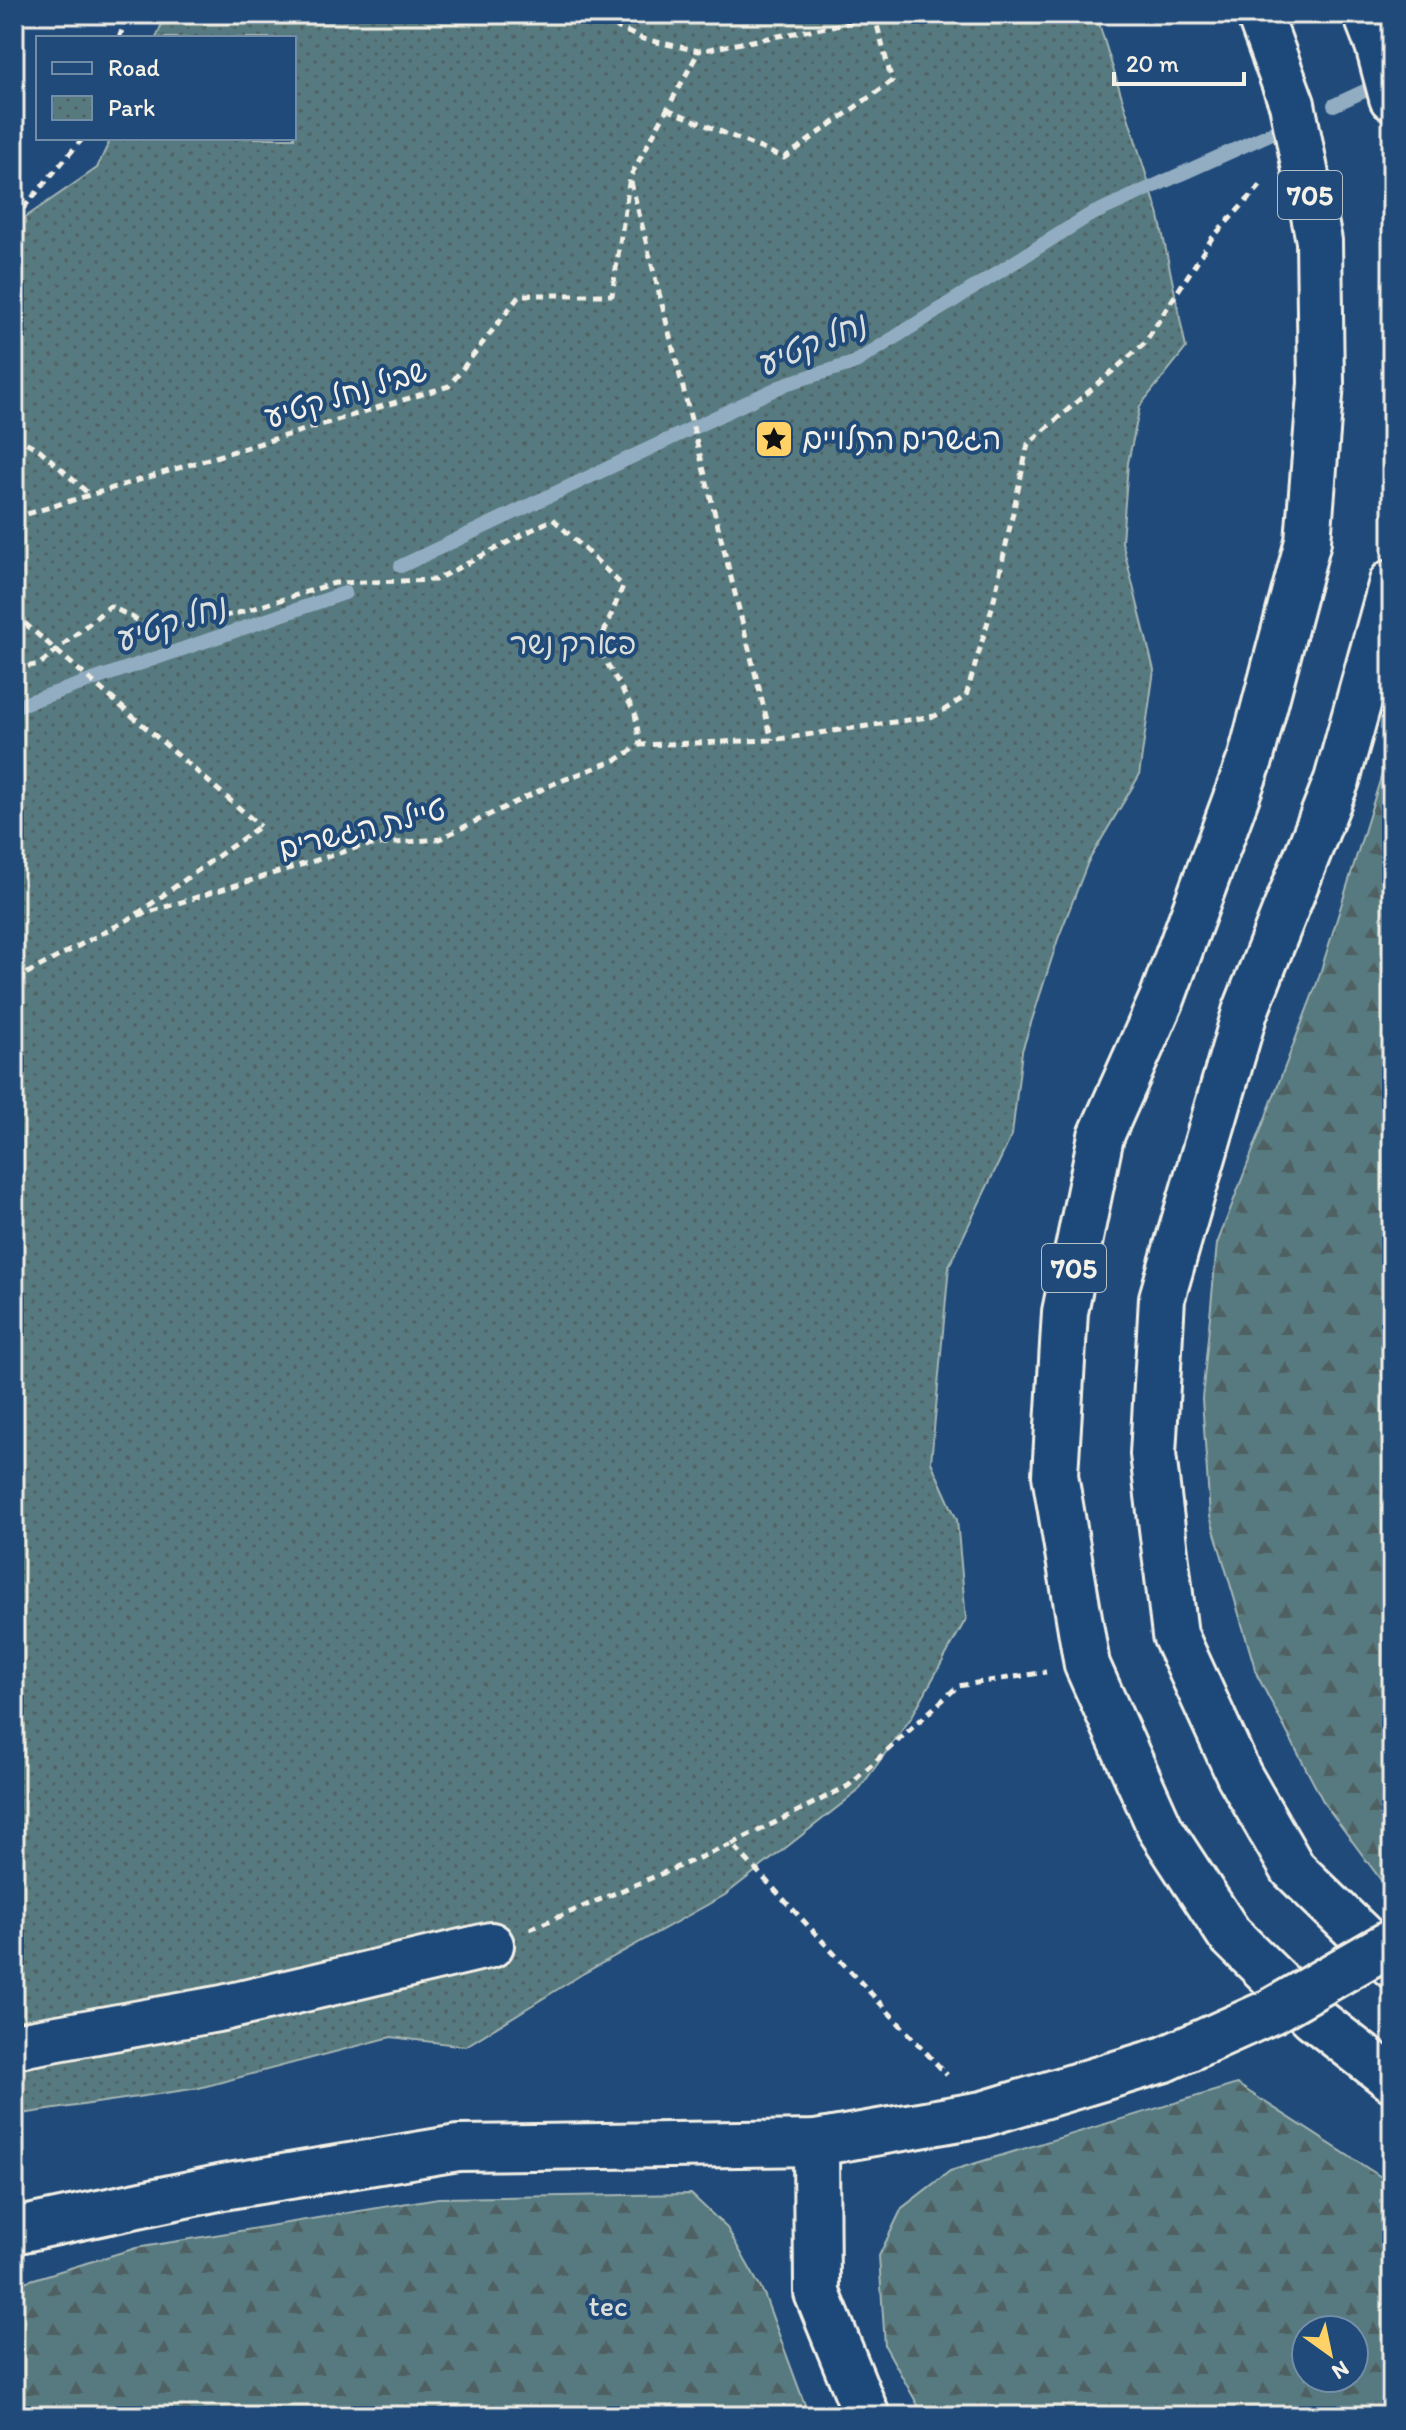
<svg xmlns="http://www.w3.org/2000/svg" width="1406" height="2430" font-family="Itim,'Playpen Sans Hebrew',sans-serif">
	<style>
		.forest { fill: url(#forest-firs); stroke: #a6b6b4; stroke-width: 2; fill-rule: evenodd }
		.park { fill: url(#park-dots); stroke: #a6b6b4; stroke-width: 2 }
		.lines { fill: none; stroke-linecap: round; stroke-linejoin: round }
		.stream { stroke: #92adc1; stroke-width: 14 }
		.minor-casing { stroke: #f4f1e8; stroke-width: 50 }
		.tertiary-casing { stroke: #f4f1e8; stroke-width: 50 }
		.primary-casing { stroke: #f4f1e8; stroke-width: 50 }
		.path { stroke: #f4f1e8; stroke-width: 5; stroke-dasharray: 8 6; stroke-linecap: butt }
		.minor { stroke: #1f4a7a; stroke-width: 44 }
		.tertiary { stroke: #1f4a7a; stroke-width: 44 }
		.primary { stroke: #1f4a7a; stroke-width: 44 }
		.tertiary-bridge-casing { stroke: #f4f1e8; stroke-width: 50; stroke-linecap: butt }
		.primary-bridge-casing { stroke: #f4f1e8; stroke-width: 50; stroke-linecap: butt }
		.path-bridge { stroke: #f4f1e8; stroke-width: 5; stroke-dasharray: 8 6; stroke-linecap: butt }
		.tertiary-bridge { stroke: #1f4a7a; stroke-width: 44 }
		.primary-bridge { stroke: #1f4a7a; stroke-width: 44 }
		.labels { text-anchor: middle; stroke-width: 8; stroke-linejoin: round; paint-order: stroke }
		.shield { fill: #1f4a7a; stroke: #b4bfc7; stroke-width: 2 }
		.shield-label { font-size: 28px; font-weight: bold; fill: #f4f1e8 }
		.street-label { font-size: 30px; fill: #f4f1e8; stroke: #1f4a7a }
		.poi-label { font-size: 30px; fill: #f4f1e8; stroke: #1f4a7a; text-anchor: start }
		.park-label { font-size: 30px; fill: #dcdfd8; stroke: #1f4a7a }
		.water-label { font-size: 32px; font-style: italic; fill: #dbe0de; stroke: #1f4a7a }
	</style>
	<defs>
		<pattern id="forest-firs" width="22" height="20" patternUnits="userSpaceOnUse" patternTransform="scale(2)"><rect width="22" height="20" fill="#577a7f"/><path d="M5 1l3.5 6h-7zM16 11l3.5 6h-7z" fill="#506162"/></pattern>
		<pattern id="park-dots" width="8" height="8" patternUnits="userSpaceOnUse" patternTransform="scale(2)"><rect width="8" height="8" fill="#577a7f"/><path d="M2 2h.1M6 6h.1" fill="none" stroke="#506162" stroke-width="1.8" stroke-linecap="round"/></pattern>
	</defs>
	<rect width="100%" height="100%" fill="#1f4a7a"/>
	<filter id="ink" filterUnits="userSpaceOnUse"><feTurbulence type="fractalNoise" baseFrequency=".0125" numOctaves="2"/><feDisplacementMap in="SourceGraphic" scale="16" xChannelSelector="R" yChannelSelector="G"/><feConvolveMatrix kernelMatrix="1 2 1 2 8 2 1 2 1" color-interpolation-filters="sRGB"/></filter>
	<g filter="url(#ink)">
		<!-- forest -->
		<g class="forest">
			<path d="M 1392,742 L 1392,1895 L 1324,1803 L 1257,1675 L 1210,1516 L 1202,1399 L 1217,1244 L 1317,983 Z"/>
			<path d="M 1237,2084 L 1392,2184 L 1392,2416 L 924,2416 L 885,2346 L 879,2256 L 902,2208 L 950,2171 ZM 1306,2330 L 1354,2330 L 1354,2378 L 1306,2378 Z"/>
			<path d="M 691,2194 L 727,2228 L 764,2294 L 809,2416 L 14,2416 L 14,2285 L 136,2248 L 438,2198 Z"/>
		</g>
		<!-- park -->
		<path class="park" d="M 166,14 L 1096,14 L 1159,216 L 1186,348 L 1140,406 L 1128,463 L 1122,542 L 1154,670 L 1139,776 L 1088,862 L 1058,939 L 1022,1051 L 1012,1135 L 949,1266 L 931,1462 L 957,1520 L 966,1619 L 911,1718 L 857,1792 L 725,1895 L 584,1973 L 466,2046 L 391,2037 L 199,2088 L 14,2115 L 14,225 L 97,168 L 111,138 L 294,138 L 294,38 L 156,38 Z"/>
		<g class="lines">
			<!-- stream -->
			<g class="stream">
				<path d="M 1334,105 L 1384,82"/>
				<path d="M 401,566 L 788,383 L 854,363 L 1088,216 L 1274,132"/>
				<path d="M 14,707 L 345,593"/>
			</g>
			<!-- minor casing -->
			<g class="minor-casing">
				<path id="minor" d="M 14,2046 L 223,2008 L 491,1945"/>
			</g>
			<!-- tertiary casing -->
			<g class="tertiary-casing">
				<g id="tertiary">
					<path d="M 816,2143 L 817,2293 L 867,2416"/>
					<path d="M 14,2231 L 223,2187 L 458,2148 L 816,2143 L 983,2114 L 1165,2059"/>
				</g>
			</g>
			<!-- primary casing -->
			<g class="primary-casing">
				<g id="primary">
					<path d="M 1366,14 L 1378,45 L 1392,98"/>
					<path d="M 1321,383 L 1308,541 L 1251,757 L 1162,999 L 1101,1136 L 1065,1312 L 1055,1475 L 1087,1665 L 1161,1830 L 1229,1934 L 1313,2017 L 1392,2079"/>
					<path d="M 1392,582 L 1337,780 L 1245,1012 L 1162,1298 L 1153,1454 L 1175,1635 L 1239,1775 L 1293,1869 L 1392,1965"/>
				</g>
			</g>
			<!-- path -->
			<g class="path">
				<path d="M 588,14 L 643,39 L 699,51 L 853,22 L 859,14"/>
				<path d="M 119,38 L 128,14"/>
				<path d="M 667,109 L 784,158 L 892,81 L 874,14"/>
				<path d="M 631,182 L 772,740"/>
				<path d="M 14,219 L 83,138"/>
				<path d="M 14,436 L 40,450 L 90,495"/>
				<path d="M 14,518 L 449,386 L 520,295 L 612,295 L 630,177 L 699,51"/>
				<path d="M 14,669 L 40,664 L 110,606 L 159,631 L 242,612 L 335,583 L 435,580 L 553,519 L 623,586 L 598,647 L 635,713 L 640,745"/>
				<path d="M 137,914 L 260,826"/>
				<path d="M 14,980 L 133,917 L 362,846 L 439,839 L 553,784 L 618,759 L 640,745 L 772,740 L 935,716 L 966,696 L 993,604 L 1028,444 L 1144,344 L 1212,238 L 1264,182"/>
				<path d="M 732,1844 L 848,1786 L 958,1686 L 1046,1672"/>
				<path d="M 530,1929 L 732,1844 L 947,2075"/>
			</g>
			<!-- minor -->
			<use href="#minor" class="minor"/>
			<!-- tertiary -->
			<use href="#tertiary" class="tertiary"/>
			<!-- primary -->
			<use href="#primary" class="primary"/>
			<!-- tertiary-bridge casing -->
			<g class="tertiary-bridge-casing">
				<path id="tertiary-bridge" d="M 1165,2059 L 1272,2011 L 1392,1942"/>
			</g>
			<!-- primary-bridge casing -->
			<g class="primary-bridge-casing">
				<path id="primary-bridge" d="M 1259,14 L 1292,104 L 1319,241 L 1321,383"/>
			</g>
			<!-- path-bridge -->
			<path class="path-bridge" d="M 14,614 L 260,826"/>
			<!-- tertiary-bridge -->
			<use href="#tertiary-bridge" class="tertiary-bridge"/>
			<!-- primary-bridge -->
			<use href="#primary-bridge" class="primary-bridge"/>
		</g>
	</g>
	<!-- icons -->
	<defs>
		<g id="sight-square" transform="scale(2)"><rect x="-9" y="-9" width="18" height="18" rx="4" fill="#ffd166" stroke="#1f4a7a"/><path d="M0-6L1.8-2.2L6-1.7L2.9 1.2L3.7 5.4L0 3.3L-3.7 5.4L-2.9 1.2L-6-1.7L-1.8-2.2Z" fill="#111"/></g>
	</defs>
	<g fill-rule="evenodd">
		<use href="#sight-square" x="774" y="439"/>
	</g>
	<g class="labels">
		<!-- shield labels -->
		<g class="shield">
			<rect x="1278" y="171" width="64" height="48" rx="6"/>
			<rect x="1042" y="1244" width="64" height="48" rx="6"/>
		</g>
		<g class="shield-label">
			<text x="1310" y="205">705</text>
			<text x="1074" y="1278">705</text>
		</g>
		<!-- street labels -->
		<g class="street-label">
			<text transform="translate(346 394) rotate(-17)" y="10">שביל נחל קטיע</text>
			<text transform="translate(362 829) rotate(-14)" y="10">טיילת הגשרים</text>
		</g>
		<!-- poi labels -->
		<g class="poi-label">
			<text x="802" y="449">הגשרים התלויים</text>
		</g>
		<!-- park labels -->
		<g class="park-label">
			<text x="573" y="654">פארק נשר</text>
			<text x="608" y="2316">tec</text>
		</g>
		<!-- water labels -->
		<g class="water-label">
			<text transform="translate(811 344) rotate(-23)" y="11">נחל קטיע</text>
			<text transform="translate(170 623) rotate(-19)" y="11">נחל קטיע</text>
		</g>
	</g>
	<!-- margin -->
	<rect width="1406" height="2430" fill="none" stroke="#1f4a7a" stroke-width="48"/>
	<rect x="24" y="24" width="1358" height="2382" fill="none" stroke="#f4f1e8" stroke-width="3" filter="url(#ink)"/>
	<!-- legend -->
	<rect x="36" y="36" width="260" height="104" fill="#1f4a7a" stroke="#748da6" stroke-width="2"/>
	<rect x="52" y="62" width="40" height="12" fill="#1f4a7a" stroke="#748da6" stroke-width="2"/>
	<text x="108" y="76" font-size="24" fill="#f4f1e8">Road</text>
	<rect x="52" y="96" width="40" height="24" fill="url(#park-dots)" stroke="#748da6" stroke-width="2"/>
	<text x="108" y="116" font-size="24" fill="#f4f1e8">Park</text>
	<!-- north arrow -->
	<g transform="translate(1330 2354) rotate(147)"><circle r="38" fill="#1f4a7a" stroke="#748da6" stroke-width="2"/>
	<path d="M0-6L14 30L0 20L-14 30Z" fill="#ffd166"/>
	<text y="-12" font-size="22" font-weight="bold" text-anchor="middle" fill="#f4f1e8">N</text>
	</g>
	<!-- scale -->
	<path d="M1114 72v12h130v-12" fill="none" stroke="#f4f1e8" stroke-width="4"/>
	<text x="1126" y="72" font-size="24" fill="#f4f1e8" stroke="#1f4a7a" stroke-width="6" paint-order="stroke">20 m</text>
</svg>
